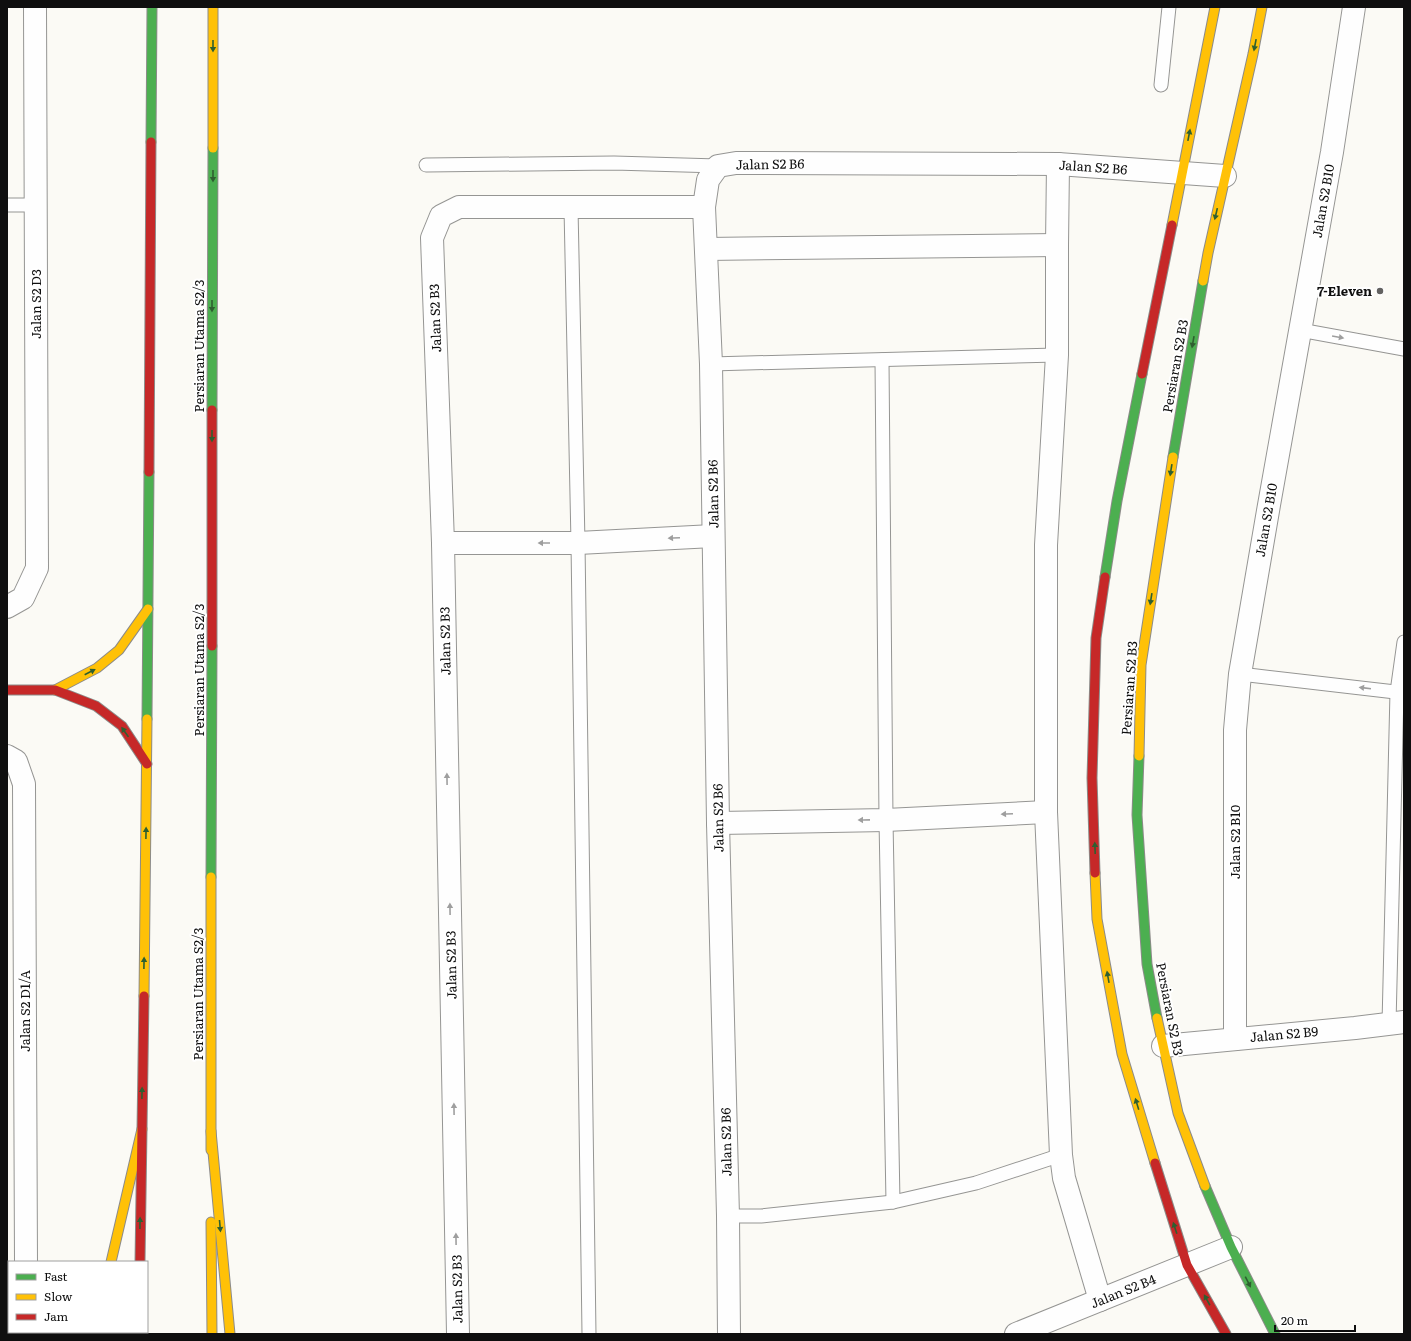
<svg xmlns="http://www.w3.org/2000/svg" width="1411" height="1341" font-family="Literata,serif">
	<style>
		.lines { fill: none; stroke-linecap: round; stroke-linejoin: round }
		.lane-casing { stroke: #959593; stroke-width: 15 }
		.street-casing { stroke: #959593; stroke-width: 24 }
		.fast-casing { stroke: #8c8b89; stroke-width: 11 }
		.slow-casing { stroke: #8c8b89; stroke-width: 11 }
		.jam-casing { stroke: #8c8b89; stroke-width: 11 }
		.lane { stroke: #fefefe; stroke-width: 13 }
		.street { stroke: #fefefe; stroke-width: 22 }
		.fast { stroke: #4caf50; stroke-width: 9 }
		.slow { stroke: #ffc107; stroke-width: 9 }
		.jam { stroke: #c62828; stroke-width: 9 }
		.oneway { fill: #2e5f30 }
		.oneway2 { fill: #9e9e9e }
		.poi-dot { fill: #626160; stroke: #fff; stroke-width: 1.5 }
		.labels { text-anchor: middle; stroke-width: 4; stroke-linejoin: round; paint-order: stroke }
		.street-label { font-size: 13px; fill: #0f0f0f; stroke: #fff }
		.poi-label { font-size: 13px; font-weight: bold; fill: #0f0f0f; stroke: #fff; text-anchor: end }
	</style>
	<rect width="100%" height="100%" fill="#fbfaf5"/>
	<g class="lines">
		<!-- lane casing -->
		<g class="lane-casing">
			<g id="lane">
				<path d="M 1161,85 L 1169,7"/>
				<path d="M 426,165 L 614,163 L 718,166"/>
				<path d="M 7,205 L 35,205"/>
				<path d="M 571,208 L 578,543 L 589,1334"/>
				<path d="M 1300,330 L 1404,349"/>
				<path d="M 882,360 L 886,820 L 893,1202"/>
				<path d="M 711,364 L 1057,355"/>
				<path d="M 1240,674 L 1404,693"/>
				<path d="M 1389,1024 L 1397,692 L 1404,642"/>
				<path d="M 728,1216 L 761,1216 L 893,1202 L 976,1183 L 1061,1155"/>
			</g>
		</g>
		<!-- street casing -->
		<g class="street-casing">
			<g id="street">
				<path d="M 1058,164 L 1057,245 L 1057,355 L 1046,545 L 1046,812 L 1061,1155 L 1064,1178 L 1100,1300"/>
				<path d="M 706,249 L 1057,245"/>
				<path d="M 443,543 L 578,543 L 713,536"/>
				<path d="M 7,607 L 23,598 L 37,568 L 35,7"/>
				<path d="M 7,756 L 16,761 L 24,784 L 26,1262"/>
				<path d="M 718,823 L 886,820 L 1046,812"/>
				<path d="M 1235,1039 L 1235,730 L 1240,674 L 1269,505 L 1332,152 L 1354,7"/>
				<path d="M 1163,1046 L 1355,1028 L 1404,1022"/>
				<path d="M 27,1332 L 27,1334"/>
				<path d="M 458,1334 L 443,543 L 432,238 L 441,216 L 459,207 L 704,207"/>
				<path d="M 729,1334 L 728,1216 L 718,823 L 711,364 L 704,207 L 708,180 L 718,166 L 736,163 L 1058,164 L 1225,176"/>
				<path d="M 1016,1334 L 1231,1247"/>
			</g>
		</g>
		<!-- fast casing -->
		<g class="fast-casing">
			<g id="fast">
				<path d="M 151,142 L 152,7"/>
				<path d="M 212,410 L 213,148"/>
				<path d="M 1173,457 L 1203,281"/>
				<path d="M 1105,577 L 1117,501 L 1142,374"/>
				<path d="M 147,719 L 149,472"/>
				<path d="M 1139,756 L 1137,815 L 1147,964 L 1157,1018"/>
				<path d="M 211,877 L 212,646"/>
				<path d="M 1205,1186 L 1231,1247 L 1275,1334"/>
			</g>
		</g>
		<!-- slow casing -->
		<g class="slow-casing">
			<g id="slow">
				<path d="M 213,148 L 213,7"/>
				<path d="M 1172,225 L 1215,7"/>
				<path d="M 1203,281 L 1208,253 L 1253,54 L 1262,7"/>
				<path d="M 55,690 L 97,668 L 119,650 L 148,609"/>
				<path d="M 1139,756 L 1141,665 L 1173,457"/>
				<path d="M 1095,873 L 1097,919 L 1122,1054 L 1155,1163"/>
				<path d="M 144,996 L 147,719"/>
				<path d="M 1157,1018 L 1178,1113 L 1205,1186"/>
				<path d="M 211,1131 L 230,1334"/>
				<path d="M 211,1150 L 211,877"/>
				<path d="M 211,1222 L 212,1334"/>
				<path d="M 111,1262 L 142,1129"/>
			</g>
		</g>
		<!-- jam casing -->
		<g class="jam-casing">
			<g id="jam">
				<path d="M 1142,374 L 1172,225"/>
				<path d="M 149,472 L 151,142"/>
				<path d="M 212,646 L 212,410"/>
				<path d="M 7,690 L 55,690 L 96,706 L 122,726 L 147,764"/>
				<path d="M 1095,873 L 1092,778 L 1096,638 L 1105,577"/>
				<path d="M 1155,1163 L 1187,1265 L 1226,1334"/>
				<path d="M 140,1262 L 144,996"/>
				<path d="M 94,1332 L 94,1334"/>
				<path d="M 139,1332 L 139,1334"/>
			</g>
		</g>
		<!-- lane -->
		<use href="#lane" class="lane"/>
		<!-- street -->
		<use href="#street" class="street"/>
		<!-- fast -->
		<use href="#fast" class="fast"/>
		<!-- slow -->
		<use href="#slow" class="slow"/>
		<!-- jam -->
		<use href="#jam" class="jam"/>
	</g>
	<!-- one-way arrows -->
	<defs><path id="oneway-solid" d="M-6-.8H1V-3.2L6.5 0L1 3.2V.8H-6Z"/></defs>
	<g class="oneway">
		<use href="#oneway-solid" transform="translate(1255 45) rotate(101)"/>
		<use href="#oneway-solid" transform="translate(213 46) rotate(90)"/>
		<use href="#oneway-solid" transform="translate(1189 135) rotate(-79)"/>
		<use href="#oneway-solid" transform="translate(213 176) rotate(90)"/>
		<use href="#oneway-solid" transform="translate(1216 214) rotate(103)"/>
		<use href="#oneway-solid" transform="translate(212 306) rotate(90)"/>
		<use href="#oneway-solid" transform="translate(1193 342) rotate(100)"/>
		<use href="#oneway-solid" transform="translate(212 436) rotate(90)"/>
		<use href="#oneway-solid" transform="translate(1171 470) rotate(99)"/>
		<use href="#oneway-solid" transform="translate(1151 599) rotate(99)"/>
		<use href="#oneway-solid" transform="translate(90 672) rotate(-27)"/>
		<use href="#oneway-solid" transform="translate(125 732) rotate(-125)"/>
		<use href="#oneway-solid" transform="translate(146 833) rotate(-89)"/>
		<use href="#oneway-solid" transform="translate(1095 848) rotate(-92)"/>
		<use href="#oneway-solid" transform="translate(144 963) rotate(-89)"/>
		<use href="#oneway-solid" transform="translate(1108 977) rotate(-100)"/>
		<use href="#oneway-solid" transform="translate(142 1093) rotate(-89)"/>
		<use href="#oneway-solid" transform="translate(1137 1104) rotate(-107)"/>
		<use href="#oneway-solid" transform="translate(140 1223) rotate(-89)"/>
		<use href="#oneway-solid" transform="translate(220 1226) rotate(85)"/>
		<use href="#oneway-solid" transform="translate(1175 1228) rotate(-108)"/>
		<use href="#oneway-solid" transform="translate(1248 1282) rotate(63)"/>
		<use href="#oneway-solid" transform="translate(1207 1300) rotate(-119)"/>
	</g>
	<g class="oneway2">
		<use href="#oneway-solid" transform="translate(1338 337) rotate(10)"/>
		<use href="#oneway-solid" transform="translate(674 538) rotate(177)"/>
		<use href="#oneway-solid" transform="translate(544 543) rotate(-180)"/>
		<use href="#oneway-solid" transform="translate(1365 688) rotate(-173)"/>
		<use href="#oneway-solid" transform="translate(447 779) rotate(-91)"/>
		<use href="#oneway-solid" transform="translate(1007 814) rotate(177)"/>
		<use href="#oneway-solid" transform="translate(864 820) rotate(179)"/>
		<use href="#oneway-solid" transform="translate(450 909) rotate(-91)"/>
		<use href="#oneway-solid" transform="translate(454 1109) rotate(-91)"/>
		<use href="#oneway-solid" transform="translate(456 1239) rotate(-91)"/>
	</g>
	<!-- markers -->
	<circle class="poi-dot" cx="1380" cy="291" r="4"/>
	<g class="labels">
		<!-- street labels -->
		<g class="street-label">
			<text transform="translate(770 164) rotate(-1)" y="5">Jalan S2 B6</text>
			<text transform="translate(1093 167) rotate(4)" y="5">Jalan S2 B6</text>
			<text transform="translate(1323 201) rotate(-80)" y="5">Jalan S2 B10</text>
			<text transform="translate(36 304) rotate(-90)" y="5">Jalan S2 D3</text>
			<text transform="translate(435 318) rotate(-92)" y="5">Jalan S2 B3</text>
			<text transform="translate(199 346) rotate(-90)" y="5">Persiaran Utama S2/3</text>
			<text transform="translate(1175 366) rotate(-80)" y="5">Persiaran S2 B3</text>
			<text transform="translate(713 494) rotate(-91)" y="5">Jalan S2 B6</text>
			<text transform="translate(1266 520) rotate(-80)" y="5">Jalan S2 B10</text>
			<text transform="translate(445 641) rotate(-91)" y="5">Jalan S2 B3</text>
			<text transform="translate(199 670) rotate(-90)" y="5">Persiaran Utama S2/3</text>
			<text transform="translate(1129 688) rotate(-86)" y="5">Persiaran S2 B3</text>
			<text transform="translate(718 818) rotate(-91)" y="5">Jalan S2 B6</text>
			<text transform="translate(1235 842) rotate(-90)" y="5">Jalan S2 B10</text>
			<text transform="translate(451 965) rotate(-91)" y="5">Jalan S2 B3</text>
			<text transform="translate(198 994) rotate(-90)" y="5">Persiaran Utama S2/3</text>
			<text transform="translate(1170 1009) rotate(79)" y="5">Persiaran S2 B3</text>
			<text transform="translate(25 1011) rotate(-90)" y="5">Jalan S2 D1/A</text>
			<text transform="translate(1284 1034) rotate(-5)" y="5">Jalan S2 B9</text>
			<text transform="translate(726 1142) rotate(-91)" y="5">Jalan S2 B6</text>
			<text transform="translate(457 1289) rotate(-91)" y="5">Jalan S2 B3</text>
			<text transform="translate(1123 1291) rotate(-22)" y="5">Jalan S2 B4</text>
		</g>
		<!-- poi labels -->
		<g class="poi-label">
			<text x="1372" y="296">7-Eleven</text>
		</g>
	</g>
	<!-- border -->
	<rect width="1411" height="1341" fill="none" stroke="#0f0f0f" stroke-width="16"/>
	<!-- legend -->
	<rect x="8" y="1261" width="140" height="72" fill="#ffffff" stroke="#9f9f9f"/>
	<rect x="16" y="1274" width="20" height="6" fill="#4caf50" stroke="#9f9f9f"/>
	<text x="44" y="1281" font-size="12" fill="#0f0f0f">Fast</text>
	<rect x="16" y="1294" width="20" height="6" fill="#ffc107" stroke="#9f9f9f"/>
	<text x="44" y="1301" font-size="12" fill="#0f0f0f">Slow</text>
	<rect x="16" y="1314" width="20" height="6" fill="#c62828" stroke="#9f9f9f"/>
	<text x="44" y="1321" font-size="12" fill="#0f0f0f">Jam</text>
	<!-- scale -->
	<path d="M1275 1325v6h80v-6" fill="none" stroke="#0f0f0f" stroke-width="2"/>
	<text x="1281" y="1325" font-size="12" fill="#0f0f0f" stroke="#ffffff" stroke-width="3" paint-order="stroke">20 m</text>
</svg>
